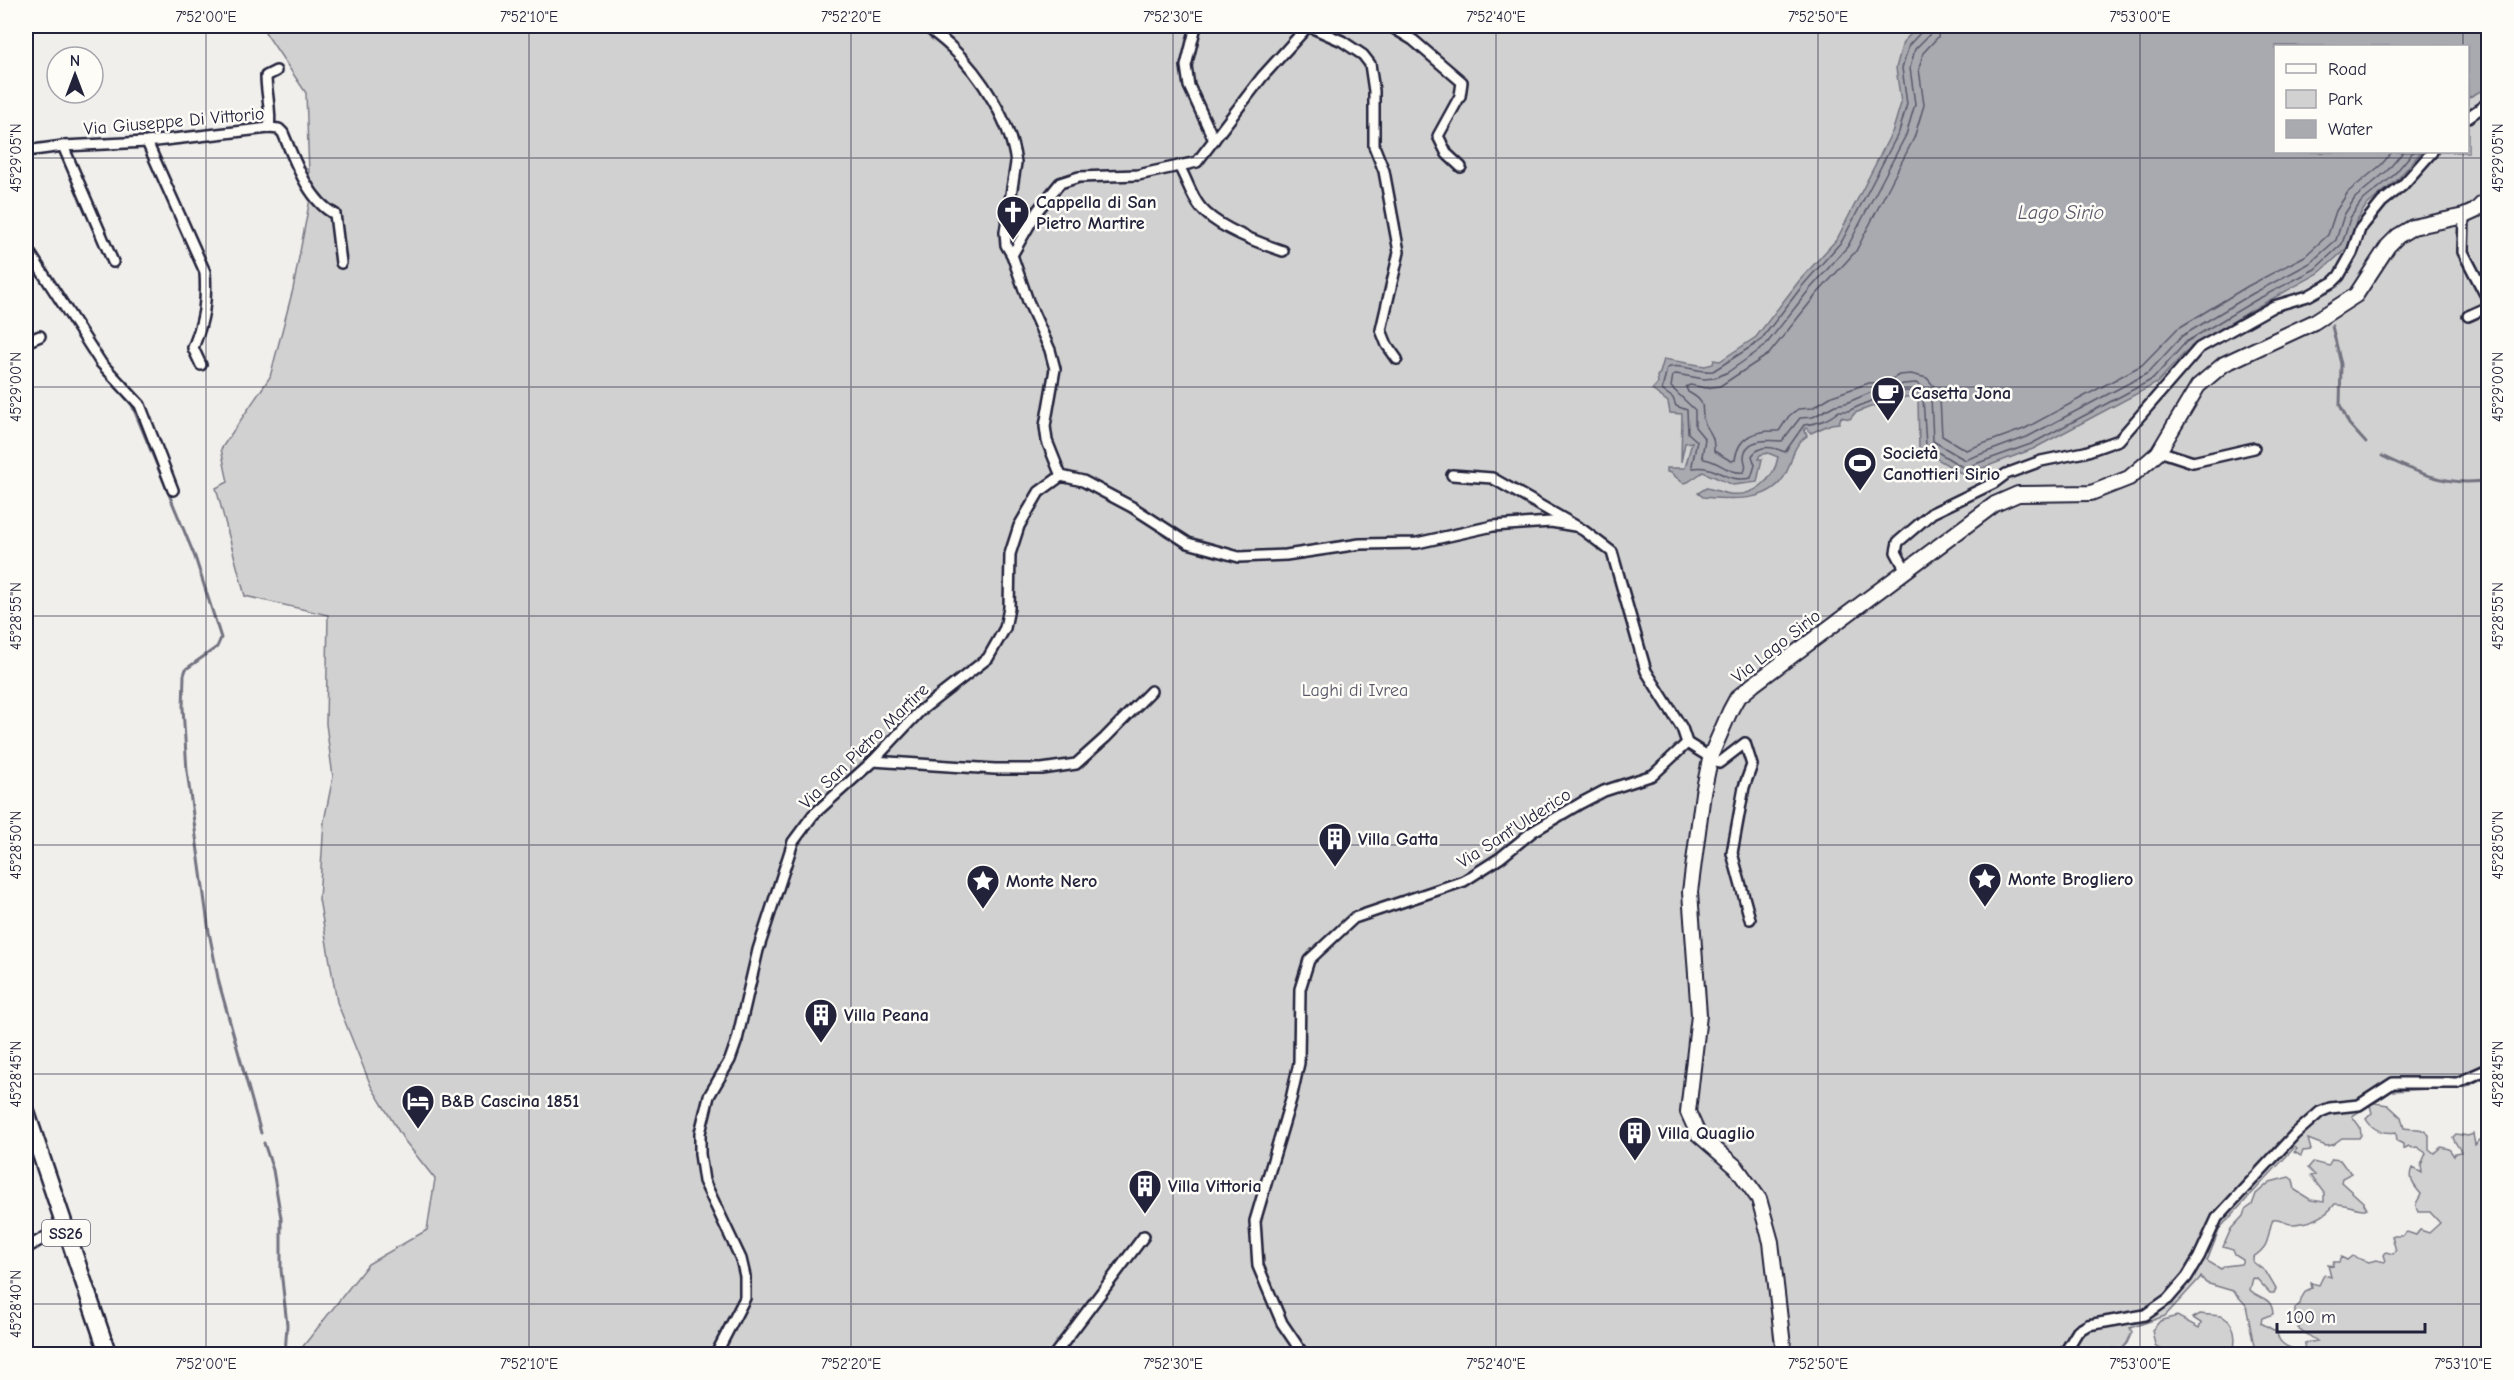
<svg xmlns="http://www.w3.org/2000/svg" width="2514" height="1380" font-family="'Comic Neue',sans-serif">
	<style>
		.green { fill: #d2d1d1; stroke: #7a7a86; stroke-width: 1.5; fill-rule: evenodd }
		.water { fill: #a9a9b0; stroke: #737381; stroke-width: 1.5 }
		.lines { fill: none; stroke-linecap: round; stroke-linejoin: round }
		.shore { stroke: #58586a; stroke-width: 1.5 }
		.stream { stroke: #737381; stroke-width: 3 }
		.street-casing { stroke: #22223b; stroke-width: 14 }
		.secondary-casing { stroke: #22223b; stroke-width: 18 }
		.primary-casing { stroke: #22223b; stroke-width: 20 }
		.street { stroke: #fdfcf7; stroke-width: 9 }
		.secondary { stroke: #fdfcf7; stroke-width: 14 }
		.primary { stroke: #fdfcf7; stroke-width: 15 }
		.ticks { fill: none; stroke: #22223b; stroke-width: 1.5; stroke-opacity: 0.45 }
		.labels { text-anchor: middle; stroke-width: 5; stroke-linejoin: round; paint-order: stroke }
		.shield { fill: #fdfcf7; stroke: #646373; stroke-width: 1.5 }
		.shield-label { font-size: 16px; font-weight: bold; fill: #22223b }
		.street-label { font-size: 18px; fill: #22223b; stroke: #fdfcf7 }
		.poi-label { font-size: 18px; font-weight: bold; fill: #22223b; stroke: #fdfcf7; text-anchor: start }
		.park-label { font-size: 18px; fill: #575768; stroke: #fdfcf7 }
		.water-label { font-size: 20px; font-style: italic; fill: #58586a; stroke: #fdfcf7 }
		.neatline { fill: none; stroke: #22223b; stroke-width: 2 }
		.ticks-label { font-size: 15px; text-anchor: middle; fill: #22223b }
	</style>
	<rect width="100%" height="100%" fill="#f0efec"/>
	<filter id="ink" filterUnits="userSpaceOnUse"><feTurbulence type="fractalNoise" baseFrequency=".0167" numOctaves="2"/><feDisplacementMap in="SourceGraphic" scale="12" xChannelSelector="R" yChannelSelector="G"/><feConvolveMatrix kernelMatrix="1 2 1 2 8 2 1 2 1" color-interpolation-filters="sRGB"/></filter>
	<g filter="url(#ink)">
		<!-- green -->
		<g class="green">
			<path d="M 261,26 L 2488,26 L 2488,1075 L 2467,1087 L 2392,1091 L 2375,1103 L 2388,1105 L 2401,1117 L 2404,1128 C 2414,1130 2421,1126 2429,1135 L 2429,1149 L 2434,1153 L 2441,1147 L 2449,1149 L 2454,1156 L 2455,1153 L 2461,1152 C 2459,1146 2454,1143 2453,1137 L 2456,1134 L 2468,1136 L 2473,1134 L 2475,1145 L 2481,1139 L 2488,1137 L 2488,1354 L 2241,1354 L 2245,1351 L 2253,1350 L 2254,1346 L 2246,1305 L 2233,1291 L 2206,1283 L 2201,1277 L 2165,1316 L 2130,1328 L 2132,1332 L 2127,1343 L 2121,1350 L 2113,1348 L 2114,1353 L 2121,1354 L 2103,1354 L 2095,1348 L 2089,1354 L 297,1354 L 368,1264 L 427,1230 L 435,1179 L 404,1140 L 371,1086 L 337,1002 L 319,899 L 324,821 L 333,777 L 326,724 L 328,615 L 245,596 L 216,488 L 228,482 L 221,449 L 270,377 L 293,289 L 310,199 L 306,93 ZM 2276,46 L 2468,46 L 2468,152 L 2276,152 ZM 2370,1105 L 2372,1113 L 2366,1119 C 2372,1130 2384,1134 2396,1132 L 2397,1141 L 2403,1144 L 2403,1149 L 2409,1146 L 2411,1148 L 2417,1147 L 2426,1153 L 2421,1165 L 2422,1173 L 2413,1168 C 2408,1179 2414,1186 2421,1194 C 2419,1201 2413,1202 2418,1212 L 2430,1212 L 2440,1223 L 2429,1233 L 2420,1230 L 2416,1235 L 2407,1232 L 2402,1236 L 2392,1236 L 2396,1251 L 2393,1254 L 2386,1252 L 2384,1255 L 2386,1261 L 2385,1262 L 2376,1260 L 2369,1262 L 2352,1256 L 2347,1260 L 2341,1257 L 2339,1262 L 2333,1262 L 2333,1266 L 2328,1265 L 2331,1277 L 2324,1275 L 2319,1285 L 2311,1283 L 2312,1288 C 2305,1290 2301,1297 2300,1304 L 2295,1308 L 2295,1320 L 2303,1321 L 2298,1328 L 2317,1341 L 2305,1343 L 2304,1349 C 2292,1351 2278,1345 2277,1332 L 2261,1323 L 2262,1318 L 2273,1314 C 2272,1296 2260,1300 2250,1290 L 2253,1278 L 2257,1279 L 2270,1293 L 2274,1293 L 2276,1289 L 2266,1272 L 2253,1262 L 2253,1257 C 2272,1245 2266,1236 2273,1219 C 2282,1217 2284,1224 2291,1224 C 2308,1224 2325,1218 2335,1204 C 2346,1203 2356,1210 2367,1209 L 2363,1202 L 2341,1182 L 2342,1178 L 2352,1173 L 2345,1167 L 2340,1160 L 2332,1159 L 2328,1166 L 2313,1162 L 2308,1168 L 2315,1175 L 2311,1176 L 2324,1193 L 2324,1202 L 2311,1200 L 2295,1190 L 2293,1180 L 2289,1177 L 2270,1182 L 2256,1194 L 2252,1205 L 2245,1210 L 2243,1216 L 2231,1229 L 2223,1247 L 2233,1250 L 2235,1255 L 2243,1260 L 2241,1264 L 2225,1266 L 2221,1269 L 2207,1261 L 2220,1228 L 2295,1147 L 2297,1149 L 2294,1152 L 2301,1156 L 2303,1151 L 2311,1150 L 2308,1139 L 2326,1146 L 2332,1145 L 2342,1138 L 2359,1138 L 2361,1135 L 2360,1127 L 2352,1116 Z"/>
			<path d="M 2200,1314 C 2207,1315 2214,1315 2220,1316 C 2236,1320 2238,1343 2231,1354 L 2184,1354 L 2179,1351 L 2165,1352 L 2155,1345 L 2152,1330 L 2160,1321 L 2177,1316 L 2199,1328 L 2201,1323 L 2193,1318 Z"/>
		</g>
		<!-- water -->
		<path class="water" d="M 1919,26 L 2488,26 L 2488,87 L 2468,98 L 2468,46 L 2276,46 L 2276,152 L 2421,152 L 2396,181 L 2366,206 L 2356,221 L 2348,247 L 2319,273 L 2259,306 L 2190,347 L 2157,383 L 2033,449 L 1964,475 L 1919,448 L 1918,401 L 1914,397 L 1905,397 L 1891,405 L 1876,405 L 1855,413 L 1850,419 L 1841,417 L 1839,423 L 1831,424 L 1811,433 L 1806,428 L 1804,429 L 1807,436 C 1793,446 1794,454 1788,469 C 1775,503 1734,500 1703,497 L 1698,493 L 1706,488 C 1714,489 1721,493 1730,494 C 1754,497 1774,480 1778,457 L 1768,453 L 1760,455 L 1758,459 L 1762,459 L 1757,482 L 1733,485 L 1703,472 L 1688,482 L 1683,483 L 1671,473 L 1667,472 L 1667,468 L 1685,468 L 1692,442 L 1685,443 L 1681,462 L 1682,414 L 1670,413 L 1668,402 L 1652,390 L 1658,383 L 1657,376 L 1660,373 L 1664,359 L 1705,366 L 1713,364 L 1714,360 L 1720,361 L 1756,337 L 1799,281 L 1837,239 L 1893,130 L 1901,103 L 1896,68 L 1903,42 Z"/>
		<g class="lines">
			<!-- shore -->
			<g class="shore">
				<path d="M 1923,26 L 1922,31 L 1909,45 L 1902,68 L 1907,104 L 1899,132 L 1842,241 L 1803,285 L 1760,341 L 1713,371 C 1698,373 1682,363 1667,368 L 1662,390 L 1673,398 L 1676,406 L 1687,410 L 1688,433 L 1697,441 L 1692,465 L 1693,468 C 1717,464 1725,484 1751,478 L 1755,465 L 1752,456 C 1760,443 1774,447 1785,452 L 1804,425 C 1818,423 1827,421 1839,411 L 1848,411 L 1875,399 L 1890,398 L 1904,391 L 1916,391 L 1923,398 L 1926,445 L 1964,468 L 2031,444 L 2153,379 L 2186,342 L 2256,300 L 2315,269 L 2342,244 L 2350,218 L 2361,202 L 2392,177 L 2413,152"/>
				<path d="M 1931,26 L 1929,35 L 1915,49 L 1910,68 L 1915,104 L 1906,135 L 1848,246 L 1809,290 L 1764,347 L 1728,372 L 1715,378 L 1704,379 L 1676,374 L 1673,375 L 1671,387 L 1695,410 L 1695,427 L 1705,439 L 1702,456 L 1704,459 C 1719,461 1728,474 1744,472 C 1748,465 1744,464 1744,457 C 1745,438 1769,440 1782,441 L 1800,418 L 1813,417 L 1835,405 L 1846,403 L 1872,392 L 1889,391 L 1903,384 L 1916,383 L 1925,388 L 1931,397 L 1933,441 L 1965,460 L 2027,437 L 2148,373 L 2182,336 L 2252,294 L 2310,263 L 2336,240 L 2344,215 L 2355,198 L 2387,171 L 2403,152"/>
				<path d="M 1940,26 L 1938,37 L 1923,53 L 1919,69 L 1924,105 L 1914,138 L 1856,251 L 1816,295 L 1769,354 L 1720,386 L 1706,388 L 1690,385 L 1686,387 L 1688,392 C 1711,404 1698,410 1705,424 C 1712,436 1714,436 1714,451 L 1731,461 L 1735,460 C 1738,435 1757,430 1779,431 L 1789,416 L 1798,409 L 1812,408 L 1832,396 L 1869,383 L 1887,382 L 1899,375 L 1911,374 L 1927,378 L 1937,390 L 1940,399 L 1942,436 L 1966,450 L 2024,429 L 2142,365 L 2177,329 L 2248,286 L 2305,256 L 2328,235 L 2336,211 L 2348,192 L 2381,165 L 2392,152"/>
			</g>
			<!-- stream -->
			<g class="stream">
				<path d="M 26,256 L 95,362 L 132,405 L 195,557 L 221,638 L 217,647 L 186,669 L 184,675 L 183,708 L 187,771 L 209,932 L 219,983 L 261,1133"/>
				<path d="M 2332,326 L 2341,364 L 2340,405 L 2349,424 L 2366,443"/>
				<path d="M 2382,456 C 2415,472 2451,488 2488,480"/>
				<path d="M 264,1143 L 273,1170 L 281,1218 L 281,1270 L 287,1325 L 285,1354"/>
			</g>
			<!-- street casing -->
			<g class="street-casing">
				<g id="street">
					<path d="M 926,26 C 934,33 943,39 951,47 C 981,75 1011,122 1016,163 L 1005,232 L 1006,245 L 1012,255 L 1028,301 L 1050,350 L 1055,369 L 1045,426 L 1047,441 L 1061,476"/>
					<path d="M 1196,26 L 1186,66 L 1189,86 L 1214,140"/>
					<path d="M 1308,26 L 1342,41 L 1363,55 L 1370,64 L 1374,91 L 1374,146 L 1384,171 L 1399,252 L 1381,330 L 1387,345 L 1397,359"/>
					<path d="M 1390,26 L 1413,40 L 1462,82 L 1460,96 L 1438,136 L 1447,154 L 1461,167"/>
					<path d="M 2468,117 L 2488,103"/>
					<path d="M 269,128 C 272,112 266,94 266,76 L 276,71"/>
					<path d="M 147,142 L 205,272 C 207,302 204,320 193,348 L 201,365"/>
					<path d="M 63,146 L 113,262"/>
					<path d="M 26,151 L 63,146 L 147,142 L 269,128 L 279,129 L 283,133 C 294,159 309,202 335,214 L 341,263"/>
					<path d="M 1179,166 C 1187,180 1191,196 1201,208 C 1217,227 1259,243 1283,251"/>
					<path d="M 2464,216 L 2463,252 L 2488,300"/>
					<path d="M 26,247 L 101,363 L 140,405 L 173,490"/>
					<path d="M 1012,255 L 1038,210 L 1060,183 L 1079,177 L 1138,175 L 1197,162 L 1262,77 L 1308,26"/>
					<path d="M 2468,316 L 2488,307"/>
					<path d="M 26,342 L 40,336"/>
					<path d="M 2159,451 L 2193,462 L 2254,448"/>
					<path d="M 1452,475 L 1492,478 L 1583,530 L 1612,552 L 1646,671 L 1682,728 L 1687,743 L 1719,763 L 1745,743 L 1752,765 L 1744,787 L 1732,853 L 1750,919"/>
					<path d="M 1903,565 L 1896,552 L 1898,542 L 1932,513 L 1994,483 L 2006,474 L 2041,461 L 2085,452 L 2119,440 L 2199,348 L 2274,306 L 2308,296 L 2333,282 L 2339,276 L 2352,253 L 2360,229 L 2382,202 L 2402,186 L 2432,152"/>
					<path d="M 873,761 L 995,769 L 1042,769 L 1076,764 L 1105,738 L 1151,691"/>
					<path d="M 30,1246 L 64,1226"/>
					<path d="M 716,1354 L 745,1298 L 745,1276 L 741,1259 L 704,1181 L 700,1154 L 700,1133 L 709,1096 L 730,1060 L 737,1040 L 758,950 L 793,842 L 813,815 L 873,761 L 920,711 L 988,658 L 1005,628 L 1009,608 L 1010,554 L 1019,526 L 1039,492 L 1061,476 L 1083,481 L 1132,507 L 1188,543 L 1239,557 L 1286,555 L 1360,544 L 1417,543 L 1493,526 L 1551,522 L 1575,526"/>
					<path d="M 1055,1354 L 1144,1236"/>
					<path d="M 1303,1354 L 1282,1323 L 1258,1266 L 1255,1221 L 1291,1099 L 1299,1063 L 1300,989 L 1309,960 L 1354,918 L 1464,881 L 1500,858 L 1532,832 L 1581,803 L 1604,791 L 1653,775 L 1687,743"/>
					<path d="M 2064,1354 L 2078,1331 L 2088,1325 L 2145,1315 L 2168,1299 L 2187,1277 L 2199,1257 L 2217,1218 L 2295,1134 L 2320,1112 L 2330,1108 L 2359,1105 L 2393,1083 L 2457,1083 L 2488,1069"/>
				</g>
			</g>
			<!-- secondary casing -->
			<g class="secondary-casing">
				<path id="secondary" d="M 1784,1354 L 1771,1242 L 1759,1199 L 1736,1167 L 1698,1134 L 1688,1112 L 1699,1015 L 1690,892 L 1703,793 L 1711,755 L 1730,711 L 1737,698 L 1754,684 L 1995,504 L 2018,494 L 2091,493 L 2129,478 L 2158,453 L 2198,386 L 2224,364 L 2314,322 L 2356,295 L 2388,246 L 2398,236 L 2413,227 L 2464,216 L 2475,211 L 2488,198"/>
			</g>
			<!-- primary casing -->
			<g class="primary-casing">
				<path id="primary" d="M 26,1111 L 108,1354"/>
			</g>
			<!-- street -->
			<use href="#street" class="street"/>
			<!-- secondary -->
			<use href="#secondary" class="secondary"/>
			<!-- primary -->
			<use href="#primary" class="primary"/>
		</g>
	</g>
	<!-- ticks -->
	<path class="ticks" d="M 206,26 L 206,1354M 529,26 L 529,1354M 851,26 L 851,1354M 1173,26 L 1173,1354M 1496,26 L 1496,1354M 1818,26 L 1818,1354M 2140,26 L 2140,1354M 2463,26 L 2463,46M 2463,152 L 2463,1354M 26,158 L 2488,158M 26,387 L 2488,387M 26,616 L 2488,616M 26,845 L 2488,845M 26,1074 L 2488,1074M 26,1304 L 2488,1304"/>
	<!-- icons -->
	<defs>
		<g id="church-pin" transform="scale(1.725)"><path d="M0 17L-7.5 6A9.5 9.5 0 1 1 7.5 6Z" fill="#22223b" stroke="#fdfcf7"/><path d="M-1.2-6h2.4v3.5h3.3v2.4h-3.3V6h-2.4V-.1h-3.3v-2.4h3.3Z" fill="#fff"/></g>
		<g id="cafe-pin" transform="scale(1.725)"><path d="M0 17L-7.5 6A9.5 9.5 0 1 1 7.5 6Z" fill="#22223b" stroke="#fdfcf7"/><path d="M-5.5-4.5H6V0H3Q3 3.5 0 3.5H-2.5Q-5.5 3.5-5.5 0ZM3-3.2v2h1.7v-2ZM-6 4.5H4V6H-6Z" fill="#fff"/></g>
		<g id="stadium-pin" transform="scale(1.725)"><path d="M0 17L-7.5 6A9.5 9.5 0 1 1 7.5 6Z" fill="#22223b" stroke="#fdfcf7"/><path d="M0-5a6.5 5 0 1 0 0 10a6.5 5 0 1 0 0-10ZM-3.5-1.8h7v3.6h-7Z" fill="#fff"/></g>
		<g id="building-pin" transform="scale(1.725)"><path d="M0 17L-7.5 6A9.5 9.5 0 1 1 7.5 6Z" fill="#22223b" stroke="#fdfcf7"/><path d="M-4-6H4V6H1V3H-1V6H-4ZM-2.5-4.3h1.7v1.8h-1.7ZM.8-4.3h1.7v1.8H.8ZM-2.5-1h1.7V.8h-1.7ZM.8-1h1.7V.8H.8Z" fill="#fff"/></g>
		<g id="sight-pin" transform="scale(1.725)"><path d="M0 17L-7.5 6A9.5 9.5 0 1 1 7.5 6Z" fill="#22223b" stroke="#fdfcf7"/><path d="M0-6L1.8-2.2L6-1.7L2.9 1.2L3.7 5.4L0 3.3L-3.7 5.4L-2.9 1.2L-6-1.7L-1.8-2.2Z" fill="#fff"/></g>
		<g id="hotel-pin" transform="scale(1.725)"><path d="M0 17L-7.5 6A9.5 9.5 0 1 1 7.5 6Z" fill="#22223b" stroke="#fdfcf7"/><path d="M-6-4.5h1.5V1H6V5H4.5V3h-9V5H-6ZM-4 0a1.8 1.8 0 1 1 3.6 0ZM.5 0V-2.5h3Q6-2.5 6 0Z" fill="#fff"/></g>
	</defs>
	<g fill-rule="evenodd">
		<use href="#church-pin" x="1013" y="212"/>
		<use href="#cafe-pin" x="1888" y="393"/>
		<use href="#stadium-pin" x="1860" y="463"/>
		<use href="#building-pin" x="1335" y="839"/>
		<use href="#sight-pin" x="1985" y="879"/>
		<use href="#sight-pin" x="983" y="881"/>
		<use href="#building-pin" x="821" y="1015"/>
		<use href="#hotel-pin" x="418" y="1101"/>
		<use href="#building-pin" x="1635" y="1133"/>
		<use href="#building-pin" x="1145" y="1186"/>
	</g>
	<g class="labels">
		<!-- shield labels -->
		<rect class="shield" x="42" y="1220" width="48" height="26" rx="4.5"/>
		<g class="shield-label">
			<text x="66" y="1239">SS26</text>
		</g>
		<!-- street labels -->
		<g class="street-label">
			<text transform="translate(174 121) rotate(-5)" y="6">Via Giuseppe Di Vittorio</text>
			<text transform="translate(1776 646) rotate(-38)" y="6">Via Lago Sirio</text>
			<text transform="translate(864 746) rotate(-44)" y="6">Via San Pietro Martire</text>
			<text transform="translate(1514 828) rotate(-33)" y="6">Via Sant'Ulderico</text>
		</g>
		<!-- poi labels -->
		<g class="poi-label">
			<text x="1036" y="208">Cappella di San<tspan x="1036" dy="21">Pietro Martire</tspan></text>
			<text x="1911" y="399">Casetta Jona</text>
			<text x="1883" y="459">Società<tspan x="1883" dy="21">Canottieri Sirio</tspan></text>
			<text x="1358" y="845">Villa Gatta</text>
			<text x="2008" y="885">Monte Brogliero</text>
			<text x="1006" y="887">Monte Nero</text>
			<text x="844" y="1021">Villa Peana</text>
			<text x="441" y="1107">B&amp;B Cascina 1851</text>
			<text x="1658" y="1139">Villa Quaglio</text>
			<text x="1168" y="1192">Villa Vittoria</text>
		</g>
		<!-- park labels -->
		<g class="park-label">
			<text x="1355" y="696">Laghi di Ivrea</text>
		</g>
		<!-- water labels -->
		<g class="water-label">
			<text x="2061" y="219">Lago Sirio</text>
		</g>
	</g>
	<!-- margin -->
	<rect width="2514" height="1380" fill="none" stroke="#fdfcf7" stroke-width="66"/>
	<!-- legend -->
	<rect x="2274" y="45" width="195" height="108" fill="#fdfcf7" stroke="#a5a5ac" stroke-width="1.5"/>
	<rect x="2286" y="64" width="30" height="9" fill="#fdfcf7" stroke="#a5a5ac" stroke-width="1.5"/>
	<text x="2328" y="75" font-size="18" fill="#22223b">Road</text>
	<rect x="2286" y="90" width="30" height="18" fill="#d2d1d1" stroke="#a5a5ac" stroke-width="1.5"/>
	<text x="2328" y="105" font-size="18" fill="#22223b">Park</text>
	<rect x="2286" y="120" width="30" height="18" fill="#a9a9b0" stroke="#a5a5ac" stroke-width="1.5"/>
	<text x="2328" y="135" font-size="18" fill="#22223b">Water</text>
	<!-- north arrow -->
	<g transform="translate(75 75)"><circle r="28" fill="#fdfcf7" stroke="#a5a5ac" stroke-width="1.5"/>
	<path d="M0-4.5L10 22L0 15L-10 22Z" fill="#22223b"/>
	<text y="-9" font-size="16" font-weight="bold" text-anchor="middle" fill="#22223b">N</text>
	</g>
	<!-- scale -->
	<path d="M2277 1323v9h148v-9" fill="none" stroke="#22223b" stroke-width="3"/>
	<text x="2286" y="1323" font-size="18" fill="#22223b" stroke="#fdfcf7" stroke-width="4.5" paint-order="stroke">100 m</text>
	<rect x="33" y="33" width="2448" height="1314" class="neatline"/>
	<g class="ticks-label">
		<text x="206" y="22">7°52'00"E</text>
		<text x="529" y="22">7°52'10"E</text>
		<text x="851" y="22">7°52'20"E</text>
		<text x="1173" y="22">7°52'30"E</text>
		<text x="1496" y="22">7°52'40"E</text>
		<text x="1818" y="22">7°52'50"E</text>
		<text x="2140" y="22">7°53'00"E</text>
		<text transform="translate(16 158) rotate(-90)" y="5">45°29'05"N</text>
		<text transform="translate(2498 158) rotate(-90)" y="5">45°29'05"N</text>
		<text transform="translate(16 387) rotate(-90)" y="5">45°29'00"N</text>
		<text transform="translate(2498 387) rotate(-90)" y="5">45°29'00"N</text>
		<text transform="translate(16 616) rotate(-90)" y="5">45°28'55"N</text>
		<text transform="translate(2498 616) rotate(-90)" y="5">45°28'55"N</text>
		<text transform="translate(16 845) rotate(-90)" y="5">45°28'50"N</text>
		<text transform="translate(2498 845) rotate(-90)" y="5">45°28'50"N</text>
		<text transform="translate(16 1074) rotate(-90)" y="5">45°28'45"N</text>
		<text transform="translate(2498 1074) rotate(-90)" y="5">45°28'45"N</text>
		<text transform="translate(16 1304) rotate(-90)" y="5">45°28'40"N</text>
		<text x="206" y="1369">7°52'00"E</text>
		<text x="529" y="1369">7°52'10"E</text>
		<text x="851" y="1369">7°52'20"E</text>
		<text x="1173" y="1369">7°52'30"E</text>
		<text x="1496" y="1369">7°52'40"E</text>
		<text x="1818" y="1369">7°52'50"E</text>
		<text x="2140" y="1369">7°53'00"E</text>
		<text x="2463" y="1369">7°53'10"E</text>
	</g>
</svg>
